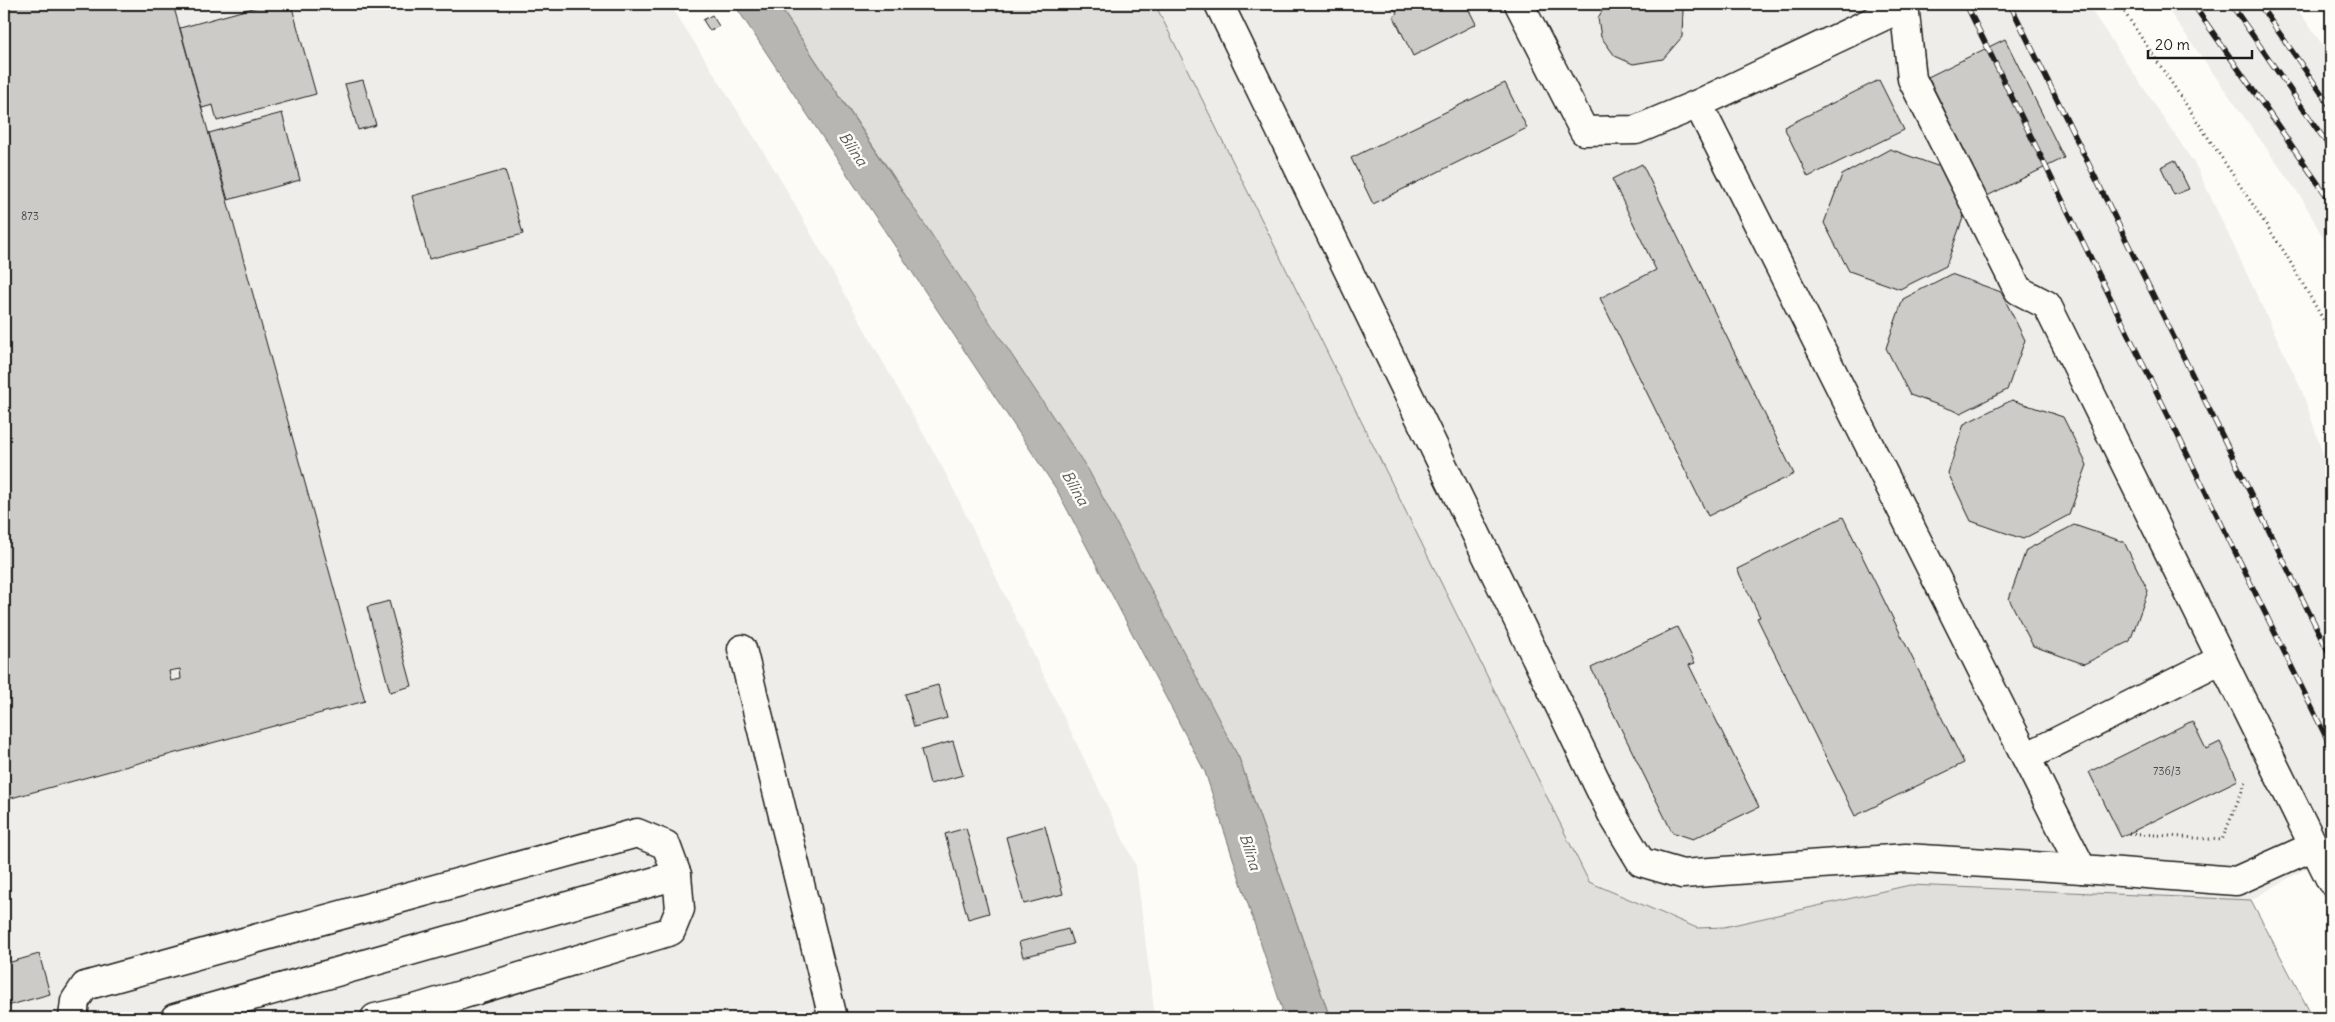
<svg xmlns="http://www.w3.org/2000/svg" width="2335" height="1022" font-family="Delius,sans-serif">
	<style>
		.built { fill: #eeede9 }
		.green { fill: #e0dfdb; stroke: #7e7e7c }
		.water { fill: #b7b6b2; stroke: #797876 }
		.building { fill: #cccbc8; stroke: #1c1c1c; fill-rule: evenodd }
		.lines { fill: none; stroke-linecap: round; stroke-linejoin: round }
		.minor-casing { stroke: #1c1c1c; stroke-width: 31 }
		.path { stroke: #1c1c1c; stroke-width: 3; stroke-dasharray: 1 4; stroke-linecap: butt }
		.minor { stroke: #fdfcf7; stroke-width: 28 }
		.rail-casing { stroke: #1c1c1c; stroke-width: 5.5 }
		.rail { stroke: #fdfcf7; stroke-width: 4; stroke-dasharray: 11; stroke-linecap: butt }
		.labels { text-anchor: middle; stroke-width: 5; stroke-linejoin: round; paint-order: stroke }
		.number-label { font-size: 11px; fill: #484847 }
		.water-label { font-size: 15px; font-style: italic; fill: #5a5a58; stroke: #fdfcf7 }
	</style>
	<rect width="100%" height="100%" fill="#fdfcf7"/>
	<filter id="ink" filterUnits="userSpaceOnUse"><feTurbulence type="fractalNoise" baseFrequency=".02" numOctaves="2"/><feDisplacementMap in="SourceGraphic" scale="10" xChannelSelector="R" yChannelSelector="G"/><feConvolveMatrix kernelMatrix="1 2 1 2 8 2 1 2 1" color-interpolation-filters="sRGB"/></filter>
	<g filter="url(#ink)">
		<!-- built -->
		<g class="built">
			<path d="M 4,4 L 670,4 L 778,175 L 947,476 L 1136,866 L 1155,1018 L 4,1018 Z"/>
			<path d="M 1155,4 L 2087,4 L 2196,166 L 2302,391 L 2331,479 L 2331,854 L 2251,900 L 1910,885 L 1724,927 L 1697,928 L 1589,882 Z"/>
			<path d="M 2164,4 L 2294,4 L 2331,57 L 2331,253 L 2303,200 Z"/>
		</g>
		<!-- green -->
		<path class="green" d="M 778,4 L 1155,4 L 1589,882 L 1697,928 L 1724,927 L 1910,885 L 2251,900 L 2313,1018 L 1330,1018 L 1239,758 L 898,183 Z"/>
		<!-- water -->
		<path class="water" d="M 734,4 L 778,4 L 1089,471 L 1239,758 L 1330,1018 L 1285,1018 L 1205,772 L 1057,490 Z"/>
		<!-- building -->
		<g class="building">
			<path d="M 4,4 L 173,4 L 365,701 L 4,800 ZM 180,669 L 181,679 L 171,681 L 169,671 Z"/>
			<path d="M 267,4 L 291,4 L 316,94 L 217,121 L 213,105 L 202,108 L 180,28 Z"/>
			<path d="M 1387,4 L 1466,4 L 1476,24 L 1413,56 L 1394,17 L 1397,12 Z"/>
			<path d="M 1606,4 L 1679,4 L 1683,10 L 1682,37 L 1663,59 L 1633,64 L 1615,56 L 1601,37 L 1598,18 Z"/>
			<path d="M 712,15 L 719,26 L 710,31 L 703,20 Z"/>
			<path d="M 2005,39 L 2064,158 L 1987,196 L 1928,77 Z"/>
			<path d="M 363,80 L 376,125 L 358,130 L 345,84 Z"/>
			<path d="M 1879,80 L 1904,130 L 1808,177 L 1784,127 Z"/>
			<path d="M 1505,83 L 1527,128 L 1373,204 L 1351,158 Z"/>
			<path d="M 282,113 L 300,180 L 228,200 L 209,133 Z"/>
			<path d="M 1890,149 L 1940,167 L 1964,215 L 1946,266 L 1900,289 L 1849,271 L 1824,223 L 1842,175 Z"/>
			<path d="M 2175,160 L 2189,189 L 2174,195 L 2161,167 Z"/>
			<path d="M 1642,164 L 1794,474 L 1708,516 L 1600,298 L 1656,270 L 1612,179 Z"/>
			<path d="M 505,170 L 523,234 L 429,259 L 412,196 Z"/>
			<path d="M 1951,274 L 2001,292 L 2025,340 L 2007,390 L 1961,413 L 1910,395 L 1886,348 L 1903,299 Z"/>
			<path d="M 2012,400 L 2063,417 L 2087,465 L 2069,515 L 2023,539 L 1971,521 L 1948,473 L 1964,424 Z"/>
			<path d="M 1843,517 L 1964,763 L 1855,816 L 1757,618 L 1760,617 L 1737,569 Z"/>
			<path d="M 2074,525 L 2124,542 L 2148,591 L 2130,641 L 2084,664 L 2033,646 L 2009,599 L 2026,550 Z"/>
			<path d="M 389,601 L 412,686 L 390,692 L 367,607 Z"/>
			<path d="M 1677,627 L 1695,663 L 1689,665 L 1759,807 L 1693,839 L 1672,832 L 1591,668 Z"/>
			<path d="M 938,685 L 947,718 L 914,727 L 905,694 Z"/>
			<path d="M 2192,721 L 2206,749 L 2220,742 L 2238,780 L 2121,837 L 2089,772 Z"/>
			<path d="M 953,741 L 963,775 L 930,784 L 921,750 Z"/>
			<path d="M 1045,826 L 1063,894 L 1024,904 L 1006,837 Z"/>
			<path d="M 966,828 L 989,913 L 968,919 L 945,834 Z"/>
			<path d="M 1068,929 L 1073,944 L 1023,957 L 1019,942 Z"/>
			<path d="M 39,954 L 50,994 L 7,1006 L 4,996 L 4,964 Z"/>
		</g>
		<g class="lines">
			<!-- minor casing -->
			<g class="minor-casing">
				<g id="minor">
					<path d="M 1219,4 L 1612,814 L 1641,862 L 1682,874 L 1906,858 L 2082,869"/>
					<path d="M 1519,4 L 1584,131 L 1636,130 L 1698,104 L 1905,6"/>
					<path d="M 1904,4 L 1912,79 L 2018,290 L 2047,305 L 2331,881"/>
					<path d="M 1698,104 L 2082,869 L 2236,881 L 2314,846"/>
					<path d="M 742,649 L 833,1018"/>
					<path d="M 2026,757 L 2222,659"/>
					<path d="M 73,1018 L 75,1001 L 85,986 L 637,833 L 666,845 L 677,875"/>
					<path d="M 175,1018 L 677,875 L 680,909 L 671,931 L 418,1008 L 375,1018"/>
				</g>
			</g>
			<!-- path -->
			<g class="path">
				<path d="M 2119,4 L 2285,253 L 2331,333"/>
				<path d="M 2129,833 L 2222,840 L 2246,781"/>
			</g>
			<!-- minor -->
			<use href="#minor" class="minor"/>
			<!-- rail casing -->
			<g class="rail-casing">
				<g id="rail">
					<path d="M 1966,4 L 2331,747"/>
					<path d="M 2010,4 L 2331,657"/>
					<path d="M 2193,4 L 2331,202"/>
					<path d="M 2231,4 L 2331,149"/>
					<path d="M 2259,4 L 2331,107"/>
				</g>
			</g>
			<!-- rail -->
			<use href="#rail" class="rail"/>
		</g>
	</g>
	<g class="labels">
		<!-- number labels -->
		<g class="number-label">
			<text x="30" y="220">873</text>
			<text x="2167" y="775">736/3</text>
		</g>
		<!-- water labels -->
		<g class="water-label">
			<text transform="translate(853 149) rotate(56)" y="5">Bílina</text>
			<text transform="translate(1075 488) rotate(60)" y="5">Bílina</text>
			<text transform="translate(1250 852) rotate(72)" y="5">Bílina</text>
		</g>
	</g>
	<!-- margin -->
	<rect width="2335" height="1022" fill="none" stroke="#fdfcf7" stroke-width="20"/>
	<rect x="10" y="10" width="2315" height="1002" fill="none" stroke="#1c1c1c" stroke-width="2" filter="url(#ink)"/>
	<!-- scale -->
	<path d="M2148 50v8h104v-8" fill="none" stroke="#1c1c1c" stroke-width="2.5"/>
	<text x="2155" y="50" font-size="15" fill="#1c1c1c" stroke="#fdfcf7" stroke-width="4" paint-order="stroke">20 m</text>
</svg>
